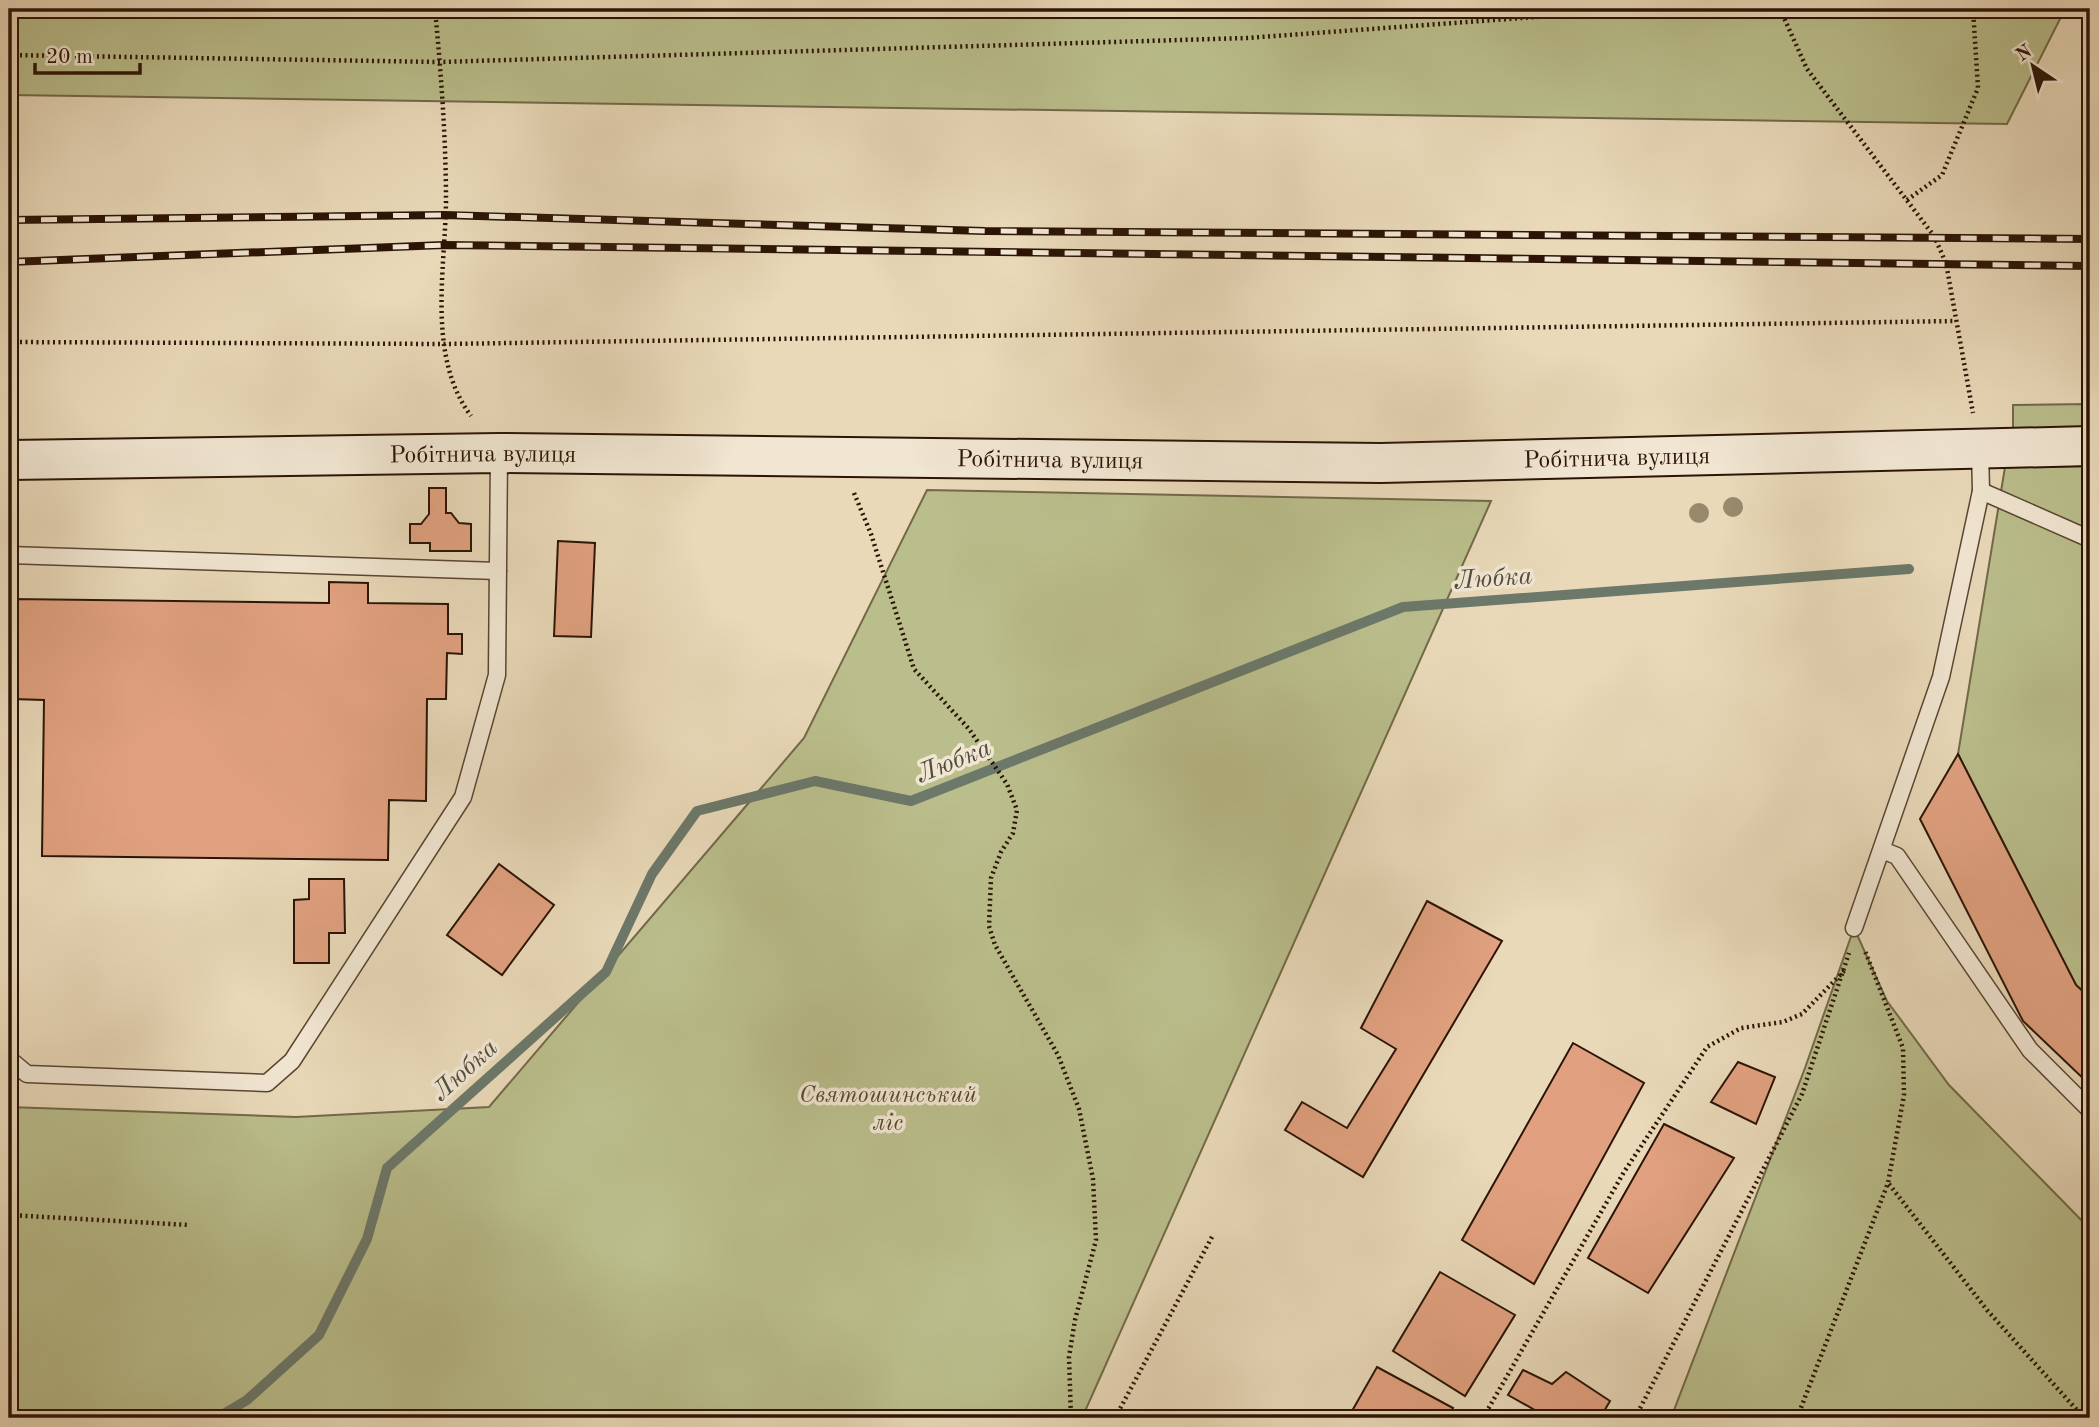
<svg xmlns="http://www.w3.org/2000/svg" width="2099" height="1427" font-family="'Old Standard TT',serif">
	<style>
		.green { fill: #babe8c; stroke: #726948; stroke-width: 2 }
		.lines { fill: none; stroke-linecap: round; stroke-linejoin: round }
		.stream { stroke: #6c786a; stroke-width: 10 }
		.building { fill: #e1a180; stroke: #2b1405; stroke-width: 2 }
		.lane-casing { stroke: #5a4532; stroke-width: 19 }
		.secondary-casing { stroke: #2b1405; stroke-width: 42 }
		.path { stroke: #2b1405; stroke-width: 4.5; stroke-dasharray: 2 3.5; stroke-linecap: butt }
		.lane { stroke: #f1e6d2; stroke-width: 16 }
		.secondary { stroke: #f1e6d2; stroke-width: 38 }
		.rail-casing { stroke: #2b1405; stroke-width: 8 }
		.rail { stroke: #f1e6d2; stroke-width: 5; stroke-dasharray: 16; stroke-linecap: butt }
		.tree { fill: #98896d }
		.labels { text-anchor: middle; stroke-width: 7; stroke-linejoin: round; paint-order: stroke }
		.street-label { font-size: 24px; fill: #2b1405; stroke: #f1e6d2 }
		.park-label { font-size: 24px; font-style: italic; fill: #56472e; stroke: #f1e6d2 }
		.water-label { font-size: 26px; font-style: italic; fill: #514e40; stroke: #f1e6d2 }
	</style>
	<rect width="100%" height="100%" fill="#e9d9b9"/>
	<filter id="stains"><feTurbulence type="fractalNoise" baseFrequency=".00286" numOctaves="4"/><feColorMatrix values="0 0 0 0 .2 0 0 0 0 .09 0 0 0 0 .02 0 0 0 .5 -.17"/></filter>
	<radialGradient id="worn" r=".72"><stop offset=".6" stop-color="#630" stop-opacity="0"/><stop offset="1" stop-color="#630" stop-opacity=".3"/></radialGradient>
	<!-- green -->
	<g class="green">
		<path d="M 9,9 L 2065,9 L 2007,124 L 9,95 Z"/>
		<path d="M 2090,404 L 2090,434 L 2013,435 L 2013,405 Z"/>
		<path d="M 2090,466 L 2090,998 L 2076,985 L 1958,754 L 2005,467 Z"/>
		<path d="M 927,490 L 1491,501 L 1082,1418 L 9,1418 L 9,1107 L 296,1117 L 489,1107 L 804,738 Z"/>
		<path d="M 1854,928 L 1887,1001 L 1949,1085 L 2090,1229 L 2090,1418 L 1671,1418 L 1805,1068 Z"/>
	</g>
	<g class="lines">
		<!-- stream -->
		<path class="stream" d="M 217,1418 L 247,1400 L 319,1335 L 367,1239 L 387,1168 L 606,972 L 652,874 L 697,811 L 815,781 L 911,801 L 1403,607 L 1909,569"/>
	</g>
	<!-- building -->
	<g class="building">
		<path d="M 429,488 L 446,488 L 446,513 L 451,513 L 459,523 L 471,524 L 471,551 L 430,551 L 430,543 L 410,543 L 410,524 L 421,524 L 429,514 Z"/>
		<path d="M 558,541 L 595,543 L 591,637 L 554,636 Z"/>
		<path d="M 329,582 L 368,583 L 368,603 L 448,604 L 448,634 L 462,634 L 462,654 L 447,653 L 446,699 L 427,699 L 426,801 L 389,800 L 388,860 L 42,856 L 44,700 L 12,699 L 12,648 L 9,648 L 9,629 L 13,629 L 13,599 L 329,603 Z"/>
		<path d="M 1958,754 L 2076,985 L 2090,998 L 2090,1085 L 2023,1021 L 1920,819 Z"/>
		<path d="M 499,864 L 554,905 L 502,975 L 447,935 Z"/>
		<path d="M 309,879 L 344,879 L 345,933 L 329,933 L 329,963 L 294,963 L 294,900 L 309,899 Z"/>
		<path d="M 1427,901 L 1502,941 L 1363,1177 L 1285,1130 L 1302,1102 L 1347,1128 L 1396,1049 L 1361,1028 Z"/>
		<path d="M 1573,1043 L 1644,1083 L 1534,1284 L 1462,1240 Z"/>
		<path d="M 1738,1062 L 1775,1077 L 1756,1124 L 1711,1102 Z"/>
		<path d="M 1664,1124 L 1734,1158 L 1648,1293 L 1588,1258 Z"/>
		<path d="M 1440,1272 L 1515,1315 L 1465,1396 L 1393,1351 Z"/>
		<path d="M 1377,1367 L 1453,1408 L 1448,1418 L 1348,1418 Z"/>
		<path d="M 1523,1370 L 1552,1384 L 1566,1372 L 1610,1401 L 1600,1418 L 1549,1418 L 1508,1395 Z"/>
	</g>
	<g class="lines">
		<!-- lane casing -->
		<g class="lane-casing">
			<g id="lane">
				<path d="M 1981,491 L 2090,539"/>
				<path d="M 9,555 L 498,571"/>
				<path d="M 1882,850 L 1897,856 L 2030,1050 L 2090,1110"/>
				<path d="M 1854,928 L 1941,677 L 1981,491 L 1980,449"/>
				<path d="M 9,1059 L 27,1074 L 267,1083 L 292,1061 L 463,797 L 497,675 L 499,453"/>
			</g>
		</g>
		<!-- secondary casing -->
		<g class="secondary-casing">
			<g id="secondary">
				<path id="s1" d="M 9,460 L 499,453 L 1381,463 L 2090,446"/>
			</g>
		</g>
		<!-- path -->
		<g class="path">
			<path d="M 435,9 C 441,73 446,138 446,202 C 445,271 427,357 471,416"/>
			<path d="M 1780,9 L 1807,69 L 1934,236 L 1946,263 L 1973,413"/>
			<path d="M 9,15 L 9,9"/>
			<path d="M 9,55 L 440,62 L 1247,38 L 1563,15 L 1574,9"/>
			<path d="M 1907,200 L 1942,175 L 1978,88 L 1973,9"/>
			<path d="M 9,342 L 443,344 L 1956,321"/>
			<path d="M 854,493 L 871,534 L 914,669 L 969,729 L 1007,784 L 1017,810 L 1013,833 L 1001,852 L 991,878 L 989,926 L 995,945 L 1058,1055 L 1079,1109 L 1093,1179 L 1096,1240 L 1075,1320 L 1069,1357 L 1071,1418"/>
			<path d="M 1889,1184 L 1987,1310 L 2084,1418"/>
			<path d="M 9,1215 L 189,1225"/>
			<path d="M 1115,1418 L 1213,1235"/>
			<path d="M 1483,1418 L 1624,1172 L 1707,1047 L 1741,1028 L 1783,1022 L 1802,1014 L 1845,970"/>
			<path d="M 1635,1418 L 1802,1094 L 1849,953"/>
			<path d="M 1797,1418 L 1888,1183 L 1904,1095 L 1903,1048 L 1865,951"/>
		</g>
		<!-- lane -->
		<use href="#lane" class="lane"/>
		<!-- secondary -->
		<use href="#secondary" class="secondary"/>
		<!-- rail casing -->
		<g class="rail-casing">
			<g id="rail">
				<path d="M 9,220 L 445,215 L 985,231 L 2090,239"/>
				<path d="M 9,262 L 444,245 L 2090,266"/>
			</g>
		</g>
		<!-- rail -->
		<use href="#rail" class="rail"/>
	</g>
	<!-- trees -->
	<g class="tree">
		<circle cx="1733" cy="507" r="10"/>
		<circle cx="1699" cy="513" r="10"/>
	</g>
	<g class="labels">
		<!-- street labels -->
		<g class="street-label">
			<text dy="8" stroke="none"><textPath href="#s1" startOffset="474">Робітнича вулиця</textPath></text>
			<text dy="8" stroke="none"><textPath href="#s1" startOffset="1608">Робітнича вулиця</textPath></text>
			<text dy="8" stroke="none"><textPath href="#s1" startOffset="1041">Робітнича вулиця</textPath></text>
		</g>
		<!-- park labels -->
		<g class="park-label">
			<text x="888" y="1102">Святошинський<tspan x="888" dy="28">ліс</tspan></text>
		</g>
		<!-- water labels -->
		<g class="water-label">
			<text transform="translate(1493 577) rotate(-4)" y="9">Любка</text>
			<text transform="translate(953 760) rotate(-22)" y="9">Любка</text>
			<text transform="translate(464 1069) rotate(-42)" y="9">Любка</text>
		</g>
	</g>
	<!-- margin -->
	<rect width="2099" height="1427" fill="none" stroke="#e9d9b9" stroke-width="35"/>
	<rect x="10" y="10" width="2078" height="1406" fill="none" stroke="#2b1405" stroke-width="3.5"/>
	<rect x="18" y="18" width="2064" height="1392" fill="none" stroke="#2b1405" stroke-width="2"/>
	<!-- north arrow -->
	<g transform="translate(2033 66) rotate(325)" stroke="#f1e6d2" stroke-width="5" paint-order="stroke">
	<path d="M0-5L12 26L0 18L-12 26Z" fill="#2b1405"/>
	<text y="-10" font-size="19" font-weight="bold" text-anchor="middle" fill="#2b1405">N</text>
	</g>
	<!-- scale -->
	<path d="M35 63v10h105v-10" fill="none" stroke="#2b1405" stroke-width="3.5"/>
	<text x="46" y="63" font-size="21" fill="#2b1405" stroke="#f1e6d2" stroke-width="5" paint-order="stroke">20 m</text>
	<rect width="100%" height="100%" filter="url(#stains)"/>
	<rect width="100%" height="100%" fill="url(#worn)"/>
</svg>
